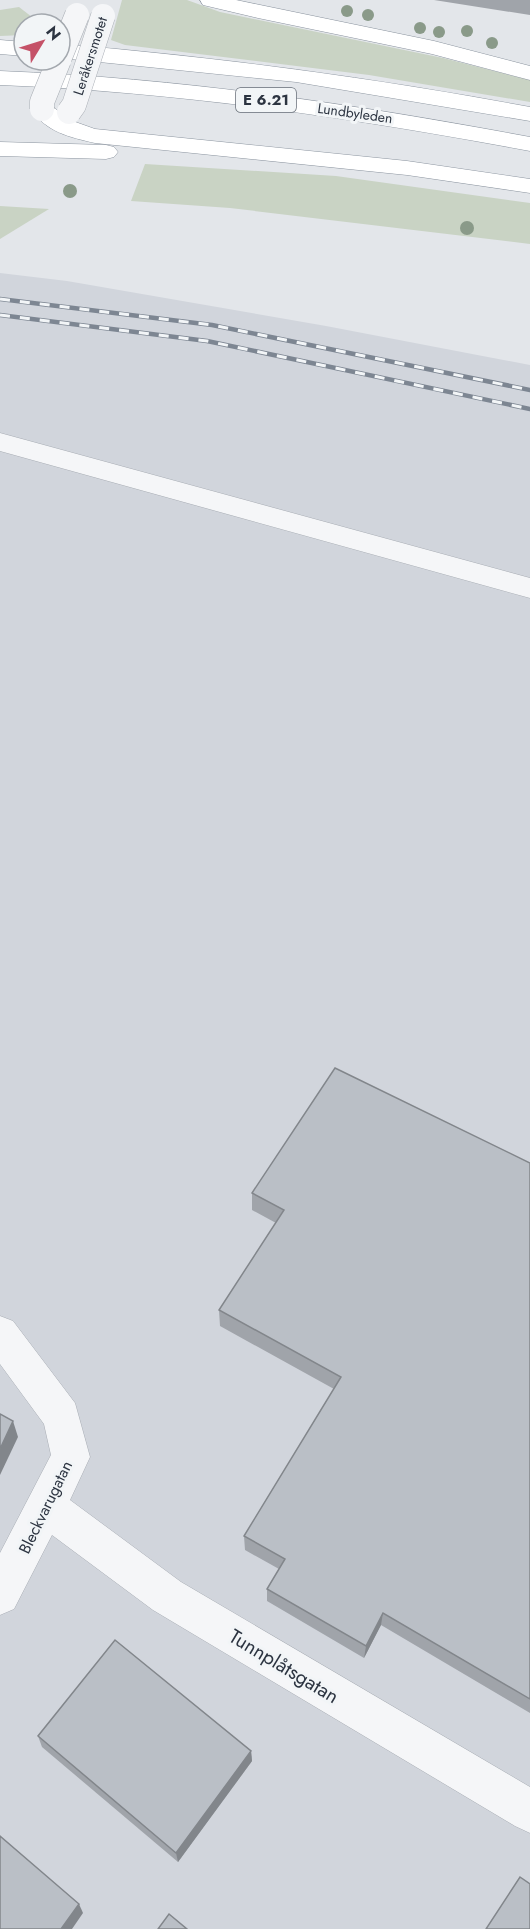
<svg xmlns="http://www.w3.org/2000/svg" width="530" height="1929" font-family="Jost,sans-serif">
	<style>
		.built { fill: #d1d5dc }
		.green { fill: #c9d3c4 }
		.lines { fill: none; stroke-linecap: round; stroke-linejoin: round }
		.minor-casing { stroke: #a8adb4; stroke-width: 1 }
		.highway-casing { stroke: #8b949f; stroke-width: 1 }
		.minor { fill: #f5f6f8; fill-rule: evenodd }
		.highway { fill: #fff; fill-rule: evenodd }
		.rail-casing { stroke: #7d8692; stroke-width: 4.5 }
		.rail { stroke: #f2f5f7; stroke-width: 3; stroke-dasharray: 10; stroke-linecap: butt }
		.minor-bridge-casing { stroke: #a8adb4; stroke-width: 25; stroke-linecap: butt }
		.minor-bridge { stroke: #f5f6f8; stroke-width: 24 }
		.tree { fill: #8a9a89 }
		.wall { fill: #a0a4aa }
		.shaded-wall { fill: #82868b }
		.building { fill: #babfc6; stroke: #82868b; stroke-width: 1.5 }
		.labels { text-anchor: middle; stroke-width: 6; stroke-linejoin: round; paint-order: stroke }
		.far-street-label { font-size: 14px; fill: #2c3441; stroke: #f2f5f7 }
		.shield { fill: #f2f5f7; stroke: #676e78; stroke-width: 1.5 }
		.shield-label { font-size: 15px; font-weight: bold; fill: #2c3441 }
		.street-label { font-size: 16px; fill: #2c3441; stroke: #f2f5f7 }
		.near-street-label { font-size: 20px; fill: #2c3441; stroke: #f2f5f7 }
	</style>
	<rect width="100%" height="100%" fill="#e3e6ea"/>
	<!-- built -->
	<path class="built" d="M 0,273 L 67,281 L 326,326 L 530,365 L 530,1929 L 0,1929 Z"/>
	<!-- green -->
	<g class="green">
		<path d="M 122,0 L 187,0 L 220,12 L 443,58 L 530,80 L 530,102 L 369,75 L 125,45 L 111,40 Z"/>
		<path d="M 19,7 L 41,24 L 24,24 L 24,35 L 0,36 L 0,10 Z"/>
		<path d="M 145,164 L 336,176 L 530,203 L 530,244 L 230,208 L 131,201 Z"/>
		<path d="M 0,206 L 49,209 L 0,239 Z"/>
	</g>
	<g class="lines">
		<!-- minor casing -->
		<g class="minor-casing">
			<g id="minor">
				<path d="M 0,433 L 530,578 L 530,598 L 0,451 Z"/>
				<path d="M 0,1316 L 13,1321 L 75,1403 L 90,1457 L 70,1500 L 181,1582 L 530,1787 L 530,1833 L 515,1826 L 153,1610 L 52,1535 L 14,1609 L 0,1615 L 0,1553 L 51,1455 L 44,1424 L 0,1364 Z"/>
			</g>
		</g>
		<!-- highway casing -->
		<g class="highway-casing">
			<g id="highway">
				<path d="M 200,0 L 236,0 L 434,41 L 530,66 L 530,80 L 432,54 L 258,18 L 203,5 Z"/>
				<path d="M 0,40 L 24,42 L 24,56 L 0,54 Z"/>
				<path d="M 60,44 C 218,57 374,78 530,107 L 530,121 L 296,82 L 60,58 Z"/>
				<path d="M 0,71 C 179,78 354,104 530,137 L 530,151 C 354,118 179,92 0,85 Z"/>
				<path d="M 42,102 L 50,104 L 67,119 L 95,129 L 407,161 L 530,179 L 530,193 L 407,175 L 95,143 C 69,137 46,132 31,109 L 34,104 Z"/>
				<path d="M 0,142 L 106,145 L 114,147 L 118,152 L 114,157 L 106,159 L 0,156 Z"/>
			</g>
		</g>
		<!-- minor -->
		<use href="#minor" class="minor"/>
		<!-- highway -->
		<use href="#highway" class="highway"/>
		<!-- rail casing -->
		<g class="rail-casing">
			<g id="rail">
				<path d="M 0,299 L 212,325 L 530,390"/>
				<path d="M 0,315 L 207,341 L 530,409"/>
			</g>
		</g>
		<!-- rail -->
		<use href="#rail" class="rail"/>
		<!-- minor-bridge casing -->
		<g class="minor-bridge-casing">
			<g id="minor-bridge">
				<path d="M 60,57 L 77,15"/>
				<path d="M 42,109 L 42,102 L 59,60"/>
				<path d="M 69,112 L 74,105 L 103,16"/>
			</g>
		</g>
		<!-- minor-bridge -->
		<use href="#minor-bridge" class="minor-bridge"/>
	</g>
	<!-- trees -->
	<g class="tree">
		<circle cx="347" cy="11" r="6"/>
		<circle cx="368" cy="15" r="6"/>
		<circle cx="420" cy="28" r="6"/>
		<circle cx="467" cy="31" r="6"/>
		<circle cx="439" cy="32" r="6"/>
		<circle cx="492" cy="43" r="6"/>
		<circle cx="70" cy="191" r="7"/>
		<circle cx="467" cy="228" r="7"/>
	</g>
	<!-- wall -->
	<g class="wall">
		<path d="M 434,0 L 530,0 L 530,15 Z"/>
		<path d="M 530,1163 L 530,1713 L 381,1625 L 364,1658 L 267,1601 L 267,1589 L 279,1569 L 245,1550 L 244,1536 L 334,1389 L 220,1326 L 219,1310 L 276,1223 L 252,1210 L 252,1193 Z"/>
		<path d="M 38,1736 L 251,1751 L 252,1761 L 178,1862 L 42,1747 Z"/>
	</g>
	<!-- shaded-wall -->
	<g class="shaded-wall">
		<path d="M 13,1421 L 18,1437 L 0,1475 L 0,1449 Z"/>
		<path d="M 383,1613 L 381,1625 L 364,1658 L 366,1646 Z"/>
		<path d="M 251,1751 L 252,1761 L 178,1862 L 176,1853 Z"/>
		<path d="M 79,1904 L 83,1913 L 72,1929 L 61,1929 Z"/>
	</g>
	<!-- building -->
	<g class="building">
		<path d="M 335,1068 L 530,1163 L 530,1699 L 383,1613 L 366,1646 L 267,1589 L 285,1559 L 244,1536 L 341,1377 L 219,1310 L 284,1210 L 252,1193 Z"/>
		<path d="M 0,1414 L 13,1421 L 0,1449 Z"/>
		<path d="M 115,1640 L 251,1751 L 176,1853 L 38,1736 Z"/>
		<path d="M 0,1836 L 79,1904 L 61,1929 L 0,1929 Z"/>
		<path d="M 520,1877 L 530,1884 L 530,1929 L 486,1929 Z"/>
		<path d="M 169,1914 L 187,1929 L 158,1929 Z"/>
	</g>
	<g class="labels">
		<!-- far-street labels -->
		<g class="far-street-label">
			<text transform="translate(90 56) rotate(-72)" y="5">Leråkersmotet</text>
			<text transform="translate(355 113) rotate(8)" y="5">Lundbyleden</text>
		</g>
		<!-- shield labels -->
		<rect class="shield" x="236" y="88" width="60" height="24" rx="4.5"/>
		<g class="shield-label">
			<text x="266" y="105">E 6.21</text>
		</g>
		<!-- street labels -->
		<g class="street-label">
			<text transform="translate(45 1507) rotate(-64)" y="6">Bleckvarugatan</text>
		</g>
		<!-- near-street labels -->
		<g class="near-street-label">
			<text transform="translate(284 1666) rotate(31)" y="7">Tunnplåtsgatan</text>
		</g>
	</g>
	<!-- north arrow -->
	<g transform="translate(42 42) rotate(52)"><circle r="28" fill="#f2f5f7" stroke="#a3a8ae" stroke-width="1.5"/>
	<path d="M0-4.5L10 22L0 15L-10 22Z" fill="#c55268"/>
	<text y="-9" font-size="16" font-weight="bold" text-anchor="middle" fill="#2c3441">N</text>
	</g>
</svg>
